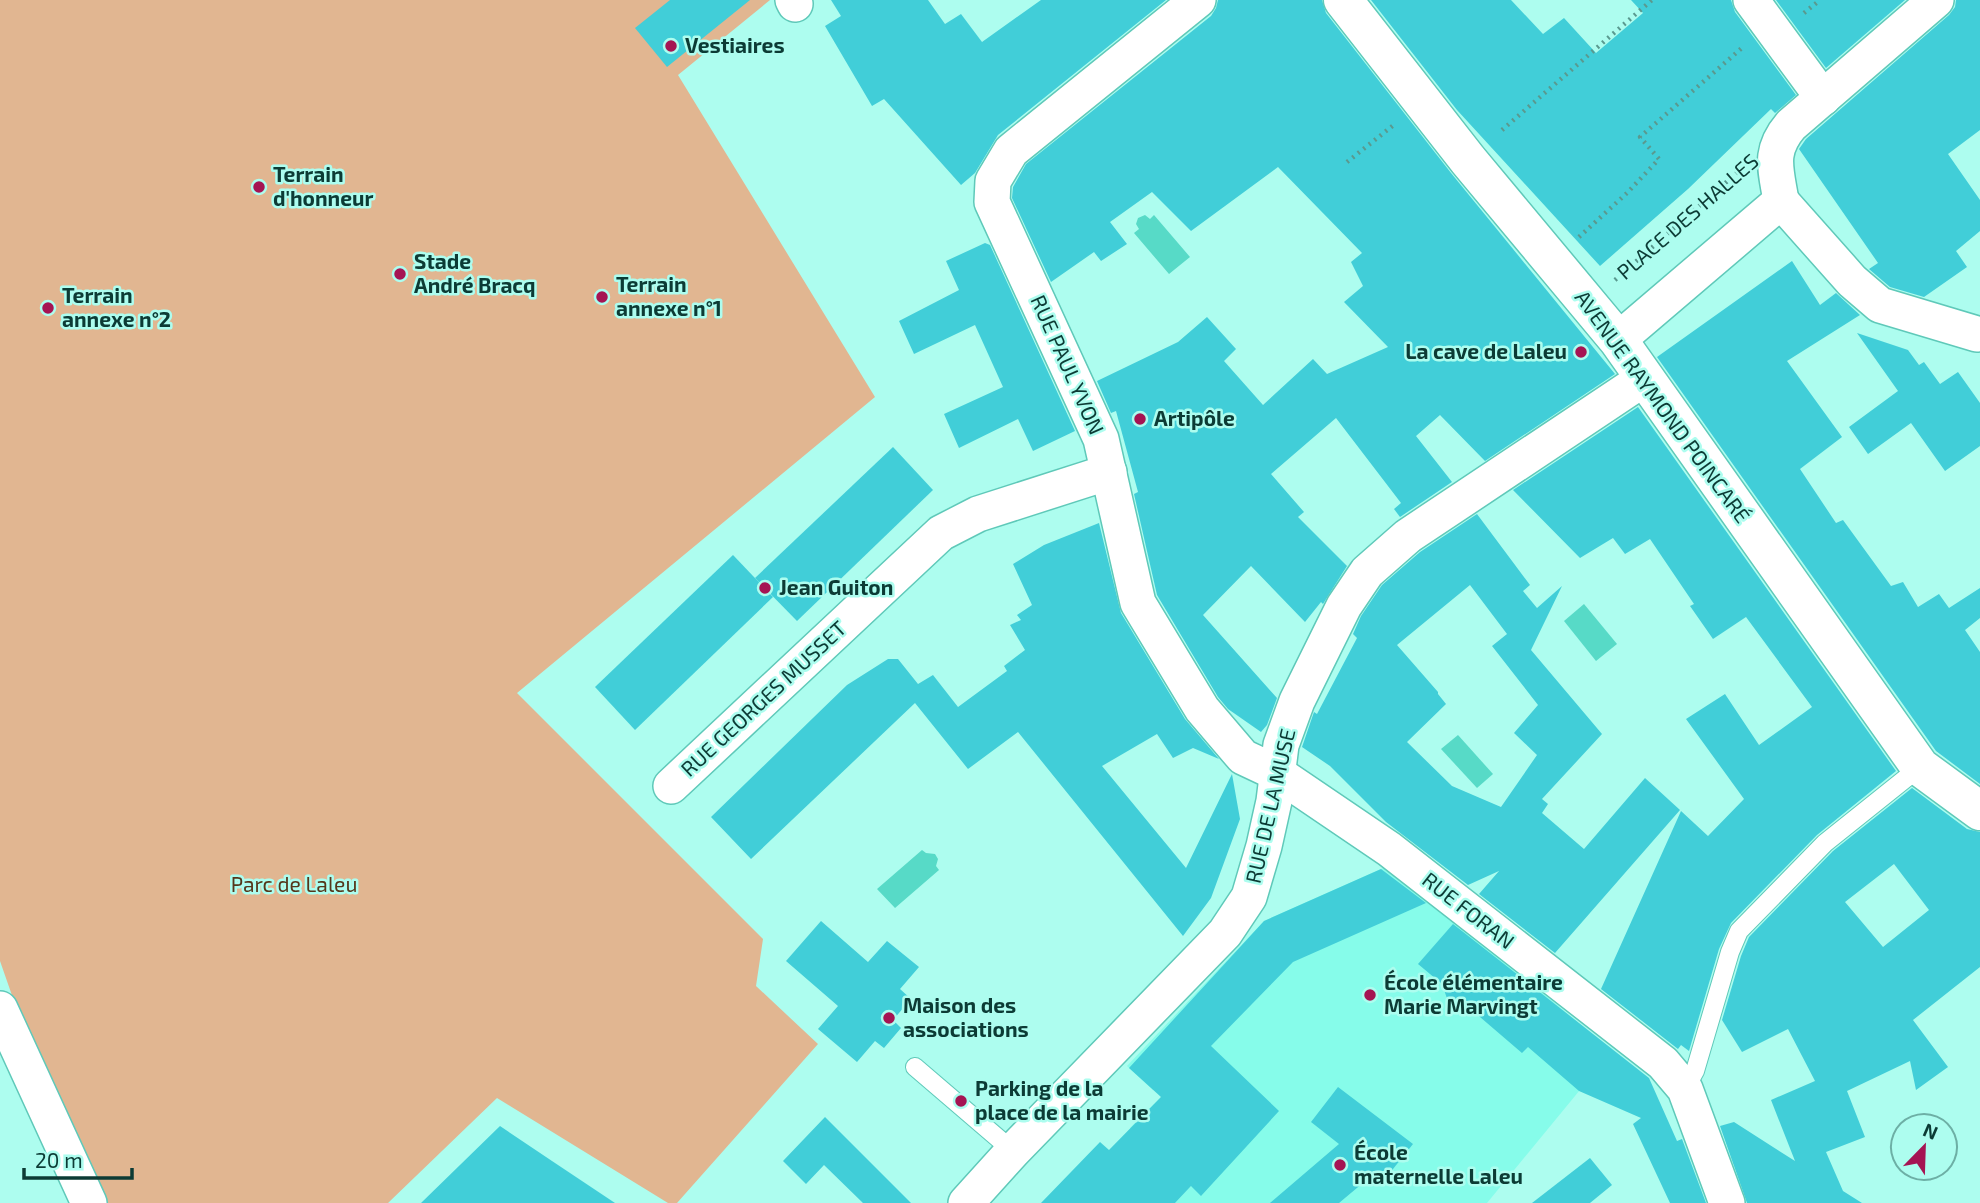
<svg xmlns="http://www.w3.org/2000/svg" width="1980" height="1203" font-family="'Exo 2',sans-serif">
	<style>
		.built { fill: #86fcea }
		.green { fill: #e1b691 }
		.water { fill: #57dac7 }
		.building { fill: #41ced8; fill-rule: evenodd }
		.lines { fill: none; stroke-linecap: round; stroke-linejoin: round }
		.service-casing { stroke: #5fc9b9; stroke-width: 20 }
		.minor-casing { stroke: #5fc9b9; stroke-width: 38 }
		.secondary-casing { stroke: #5fc9b9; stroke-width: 41 }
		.path { stroke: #5a998f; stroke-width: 4.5; stroke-dasharray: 2 5; stroke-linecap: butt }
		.service { stroke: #fff; stroke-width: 18 }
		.minor { stroke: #fff; stroke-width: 35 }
		.secondary { stroke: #fff; stroke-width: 38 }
		.poi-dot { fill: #a51453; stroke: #adfdef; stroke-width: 2.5 }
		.labels { text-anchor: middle; stroke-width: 5; stroke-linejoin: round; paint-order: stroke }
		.poi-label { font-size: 21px; font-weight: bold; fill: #0c3b35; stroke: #adfdef; text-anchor: start }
		.street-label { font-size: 21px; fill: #0c3b35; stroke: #adfdef }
		.park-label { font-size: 21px; fill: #55371b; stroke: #adfdef }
	</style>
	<rect width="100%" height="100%" fill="#adfdef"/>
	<!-- built -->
	<path class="built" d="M 1390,865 L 1612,1051 L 1487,1203 L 1175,1203 L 1191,1186 L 1130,1128 L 1178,1080 L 1153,1090 L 1127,1066 L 1264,921 Z"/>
	<!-- green -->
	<path class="green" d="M 0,0 L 770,0 L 678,75 L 875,397 L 517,693 L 763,939 L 756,986 L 818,1044 L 677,1203 L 668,1203 L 497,1098 L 388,1203 L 96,1203 L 15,1004 L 0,961 Z"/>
	<!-- water -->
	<g class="water">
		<path d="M 1145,215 L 1150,219 L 1154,215 L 1190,257 L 1169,274 L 1134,233 L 1139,229 L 1136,224 L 1138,218 Z"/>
		<path d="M 1584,604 L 1617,644 L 1596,661 L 1564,621 Z"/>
		<path d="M 1458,735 L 1493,774 L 1477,788 L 1441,749 Z"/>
		<path d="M 922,850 L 926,853 L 935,854 L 938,859 L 936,866 L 939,870 L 895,908 L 877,889 Z"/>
	</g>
	<!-- building -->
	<g class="building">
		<path d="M 670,0 L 750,0 L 667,67 L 635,28 Z"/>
		<path d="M 831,0 L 928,0 L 945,24 L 961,14 L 982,42 L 1041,0 L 1166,0 L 998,135 L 975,173 L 961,185 L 884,99 L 872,106 L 825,26 L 841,16 Z"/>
		<path d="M 1218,0 L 1322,0 L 1326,13 L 1451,173 L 1615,374 L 1485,461 L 1440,415 L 1416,436 L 1452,482 L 1400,517 L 1394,509 L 1401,503 L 1336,418 L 1271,474 L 1304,512 L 1298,517 L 1347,566 L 1323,604 L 1321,602 L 1305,622 L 1251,566 L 1203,615 L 1277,698 L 1267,725 L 1261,732 L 1228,709 L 1218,697 L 1157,595 L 1134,494 L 1138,492 L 1116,411 L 1111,413 L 1097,381 L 1178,342 L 1207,317 L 1236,349 L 1224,361 L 1263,405 L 1313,359 L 1327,374 L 1388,347 L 1344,302 L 1363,286 L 1351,262 L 1362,253 L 1278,167 L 1191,231 L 1152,192 L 1110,222 L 1127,244 L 1101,261 L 1094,252 L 1051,282 L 1012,198 L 1013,187 L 1026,164 L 1211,16 L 1216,8 Z"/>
		<path d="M 1371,0 L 1511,0 L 1543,34 L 1564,18 L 1596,53 L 1643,13 L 1631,0 L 1731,0 L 1735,12 L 1796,95 L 1775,113 L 1771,109 L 1688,189 L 1600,266 L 1457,110 Z"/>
		<path d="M 1776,0 L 1905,0 L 1826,68 Z"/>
		<path d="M 1956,0 L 1980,0 L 1980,130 L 1948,154 L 1980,200 L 1980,231 L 1956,251 L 1967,267 L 1924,297 L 1890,287 L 1869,269 L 1878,263 L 1799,149 L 1806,139 L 1949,15 L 1955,7 Z"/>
		<path d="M 985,243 L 990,245 L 1075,431 L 1033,451 L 1018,419 L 959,448 L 944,414 L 1003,387 L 975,325 L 914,354 L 899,321 L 959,290 L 946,261 Z"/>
		<path d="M 1792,261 L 1820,305 L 1836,293 L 1860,315 L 1787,361 L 1842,437 L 1800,469 L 1836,523 L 1843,520 L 1891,586 L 1903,582 L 1918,607 L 1939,594 L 1949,608 L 1980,588 L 1980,618 L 1965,630 L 1980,652 L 1980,784 L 1936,751 L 1657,357 Z"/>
		<path d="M 1857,333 L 1908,350 L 1919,365 L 1924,362 L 1940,384 L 1958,372 L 1980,403 L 1980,446 L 1945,471 L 1911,423 L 1868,454 L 1849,427 L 1898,391 Z"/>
		<path d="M 1638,407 L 1896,771 L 1817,835 L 1731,923 L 1719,949 L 1689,1051 L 1681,1045 L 1678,1049 L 1601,989 L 1681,811 L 1708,836 L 1744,799 L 1686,719 L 1725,694 L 1759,745 L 1812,707 L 1746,617 L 1713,639 L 1690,606 L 1694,604 L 1650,539 L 1625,554 L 1613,538 L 1580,558 L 1513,490 Z"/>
		<path d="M 893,447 L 933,490 L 797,621 L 755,578 Z"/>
		<path d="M 1477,514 L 1530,585 L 1523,591 L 1537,608 L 1562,586 L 1531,650 L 1602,734 L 1542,799 L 1548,804 L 1542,813 L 1584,849 L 1645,778 L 1680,810 L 1555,953 L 1479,894 L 1499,871 L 1468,885 L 1386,822 L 1330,766 L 1302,747 L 1314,712 L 1317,714 L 1357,638 L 1353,634 L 1361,616 L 1382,585 L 1420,552 ZM 1470,585 L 1507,634 L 1492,646 L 1538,705 L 1514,733 L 1537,755 L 1501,807 L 1452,786 L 1407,742 L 1446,704 L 1438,694 L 1438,692 L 1397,645 Z"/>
		<path d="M 1099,523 L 1121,613 L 1185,719 L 1219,759 L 1193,748 L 1173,758 L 1157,734 L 1102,766 L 1186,868 L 1232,774 L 1240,819 L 1211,898 L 1183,936 L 1018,732 L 968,769 L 915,703 L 751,859 L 711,817 L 847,685 L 888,659 L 898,659 L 918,684 L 933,675 L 958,707 L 1007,671 L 1004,666 L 1025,650 L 1010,625 L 1021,620 L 1017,615 L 1032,605 L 1013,564 L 1044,545 Z"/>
		<path d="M 733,555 L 773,597 L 635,730 L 595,687 Z"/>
		<path d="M 1912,788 L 1967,829 L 1980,832 L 1980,967 L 1913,1020 L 1948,1067 L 1916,1090 L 1910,1061 L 1847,1091 L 1865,1137 L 1826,1152 L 1843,1191 L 1862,1203 L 1747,1203 L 1720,1126 L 1734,1122 L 1795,1161 L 1771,1100 L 1815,1081 L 1788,1029 L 1742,1052 L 1722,1020 L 1741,956 L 1749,937 L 1833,851 ZM 1894,864 L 1929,910 L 1883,947 L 1845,902 Z"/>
		<path d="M 1381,869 L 1426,903 L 1293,962 L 1211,1046 L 1279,1111 L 1201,1196 L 1191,1186 L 1175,1203 L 1041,1203 L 1100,1142 L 1109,1150 L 1161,1097 L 1129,1068 L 1264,921 Z"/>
		<path d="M 821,921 L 868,962 L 887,941 L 919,967 L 900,989 L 911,999 L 893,1020 L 901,1028 L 884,1048 L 875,1041 L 857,1062 L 818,1029 L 838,1006 L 786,961 Z"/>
		<path d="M 1453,924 L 1649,1078 L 1677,1141 L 1682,1139 L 1706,1203 L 1670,1203 L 1633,1124 L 1641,1118 L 1579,1091 L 1528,1047 L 1522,1053 L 1473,1011 L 1450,1007 L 1442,984 L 1418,964 Z"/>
		<path d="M 1338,1087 L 1413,1144 L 1385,1179 L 1376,1172 L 1339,1203 L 1270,1203 L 1339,1144 L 1311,1122 Z"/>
		<path d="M 825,1117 L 911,1203 L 863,1203 L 824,1165 L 806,1184 L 783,1161 Z"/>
		<path d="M 500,1126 L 552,1161 L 615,1203 L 421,1203 Z"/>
		<path d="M 1590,1158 L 1612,1185 L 1590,1203 L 1532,1203 Z"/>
	</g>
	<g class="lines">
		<!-- service casing -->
		<g class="service-casing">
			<g id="service">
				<path d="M 915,1067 L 1013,1151"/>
				<path d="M 1685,1089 L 1695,1071 L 1730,952 L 1739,931 L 1825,843 L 1920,767"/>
			</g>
		</g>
		<!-- minor casing -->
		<g class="minor-casing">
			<g id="minor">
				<path d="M 793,0 L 795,4"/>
				<path d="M 1198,0 L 1011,151 L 993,181 L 992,202 L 1101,439 L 1138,603 L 1202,709 L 1243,757 L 1277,773 L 1389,849 L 1663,1063 L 1685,1089 L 1727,1203"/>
				<path d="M 1751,0 L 1823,98"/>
				<path d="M 1781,201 L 1852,281 L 1880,305 L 1977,334"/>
				<path d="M 1618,340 L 1781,201 C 1776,169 1768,152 1791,125 L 1936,0"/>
				<path d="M 671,786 L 941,533 L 978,514 L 1109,472"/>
				<path d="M 0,1009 L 89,1203"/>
				<path d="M 966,1203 L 1013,1151 L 1225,933 L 1249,897 L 1264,846 L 1274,801 L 1281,745 L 1297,701 L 1344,606 L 1367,572 L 1408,536 L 1645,378"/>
			</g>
		</g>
		<!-- secondary casing -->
		<g class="secondary-casing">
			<path id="secondary" d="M 1343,0 L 1468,160 L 1618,340 L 1920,767 L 1980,811"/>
		</g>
		<!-- path -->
		<g class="path">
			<path d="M 1804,13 L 1820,0"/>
			<path d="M 1502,130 L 1652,0"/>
			<path d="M 1347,162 L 1395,124"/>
			<path d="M 1579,237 L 1627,193 L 1659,159 L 1640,137 L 1743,47"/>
			<path d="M 1615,280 L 1740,170"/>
		</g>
		<!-- service -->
		<use href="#service" class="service"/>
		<!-- minor -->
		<use href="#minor" class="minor"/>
		<!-- secondary -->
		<use href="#secondary" class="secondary"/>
	</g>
	<!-- markers -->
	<g class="poi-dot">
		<circle cx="671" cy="46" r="7"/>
		<circle cx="259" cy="187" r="7"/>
		<circle cx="400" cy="274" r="7"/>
		<circle cx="602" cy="297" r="7"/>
		<circle cx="48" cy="308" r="7"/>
		<circle cx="1581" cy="352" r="7"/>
		<circle cx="1140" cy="419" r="7"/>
		<circle cx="765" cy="588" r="7"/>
		<circle cx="1370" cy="995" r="7"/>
		<circle cx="889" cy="1018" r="7"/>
		<circle cx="961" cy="1101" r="7"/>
		<circle cx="1340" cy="1165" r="7"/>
	</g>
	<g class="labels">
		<!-- poi labels -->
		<g class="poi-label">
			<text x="685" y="53">Vestiaires</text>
			<text x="273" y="182">Terrain<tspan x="273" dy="24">d'honneur</tspan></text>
			<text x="414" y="269">Stade<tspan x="414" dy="24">André Bracq</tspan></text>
			<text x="616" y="292">Terrain<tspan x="616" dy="24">annexe n°1</tspan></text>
			<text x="62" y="303">Terrain<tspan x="62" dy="24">annexe n°2</tspan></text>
			<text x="1567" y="359" text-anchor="end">La cave de Laleu</text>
			<text x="1154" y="426">Artipôle</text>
			<text x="779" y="595">Jean Guiton</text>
			<text x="1384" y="990">École élémentaire<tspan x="1384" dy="24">Marie Marvingt</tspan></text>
			<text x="903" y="1013">Maison des<tspan x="903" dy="24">associations</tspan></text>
			<text x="975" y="1096">Parking de la<tspan x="975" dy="24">place de la mairie</tspan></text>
			<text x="1354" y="1160">École<tspan x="1354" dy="24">maternelle Laleu</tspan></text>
		</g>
		<!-- street labels -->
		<g class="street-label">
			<text transform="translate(1688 217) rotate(-41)" y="7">PLACE DES HALLES</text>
			<text transform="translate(1067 365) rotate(66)" y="7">RUE PAUL YVON</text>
			<text transform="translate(1662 407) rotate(54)" y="7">AVENUE RAYMOND POINCARÉ</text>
			<text transform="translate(764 699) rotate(-43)" y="7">RUE GEORGES MUSSET</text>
			<text transform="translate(1271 806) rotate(-77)" y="7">RUE DE LA MUSE</text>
			<text transform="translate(1468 911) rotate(38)" y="7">RUE FORAN</text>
		</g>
		<!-- park labels -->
		<g class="park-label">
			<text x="294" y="892">Parc de Laleu</text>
		</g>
	</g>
	<!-- north arrow -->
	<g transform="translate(1924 1147) rotate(23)"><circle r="33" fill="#adfdef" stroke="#6dafa5" stroke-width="2"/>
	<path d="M0-5L12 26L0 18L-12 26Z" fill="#a51453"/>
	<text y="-10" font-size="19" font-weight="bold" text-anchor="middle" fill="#0c3b35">N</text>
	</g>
	<!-- scale -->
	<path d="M24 1168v10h108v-10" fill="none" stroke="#0c3b35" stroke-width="3.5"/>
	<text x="35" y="1168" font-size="21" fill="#0c3b35" stroke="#adfdef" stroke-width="5" paint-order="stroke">20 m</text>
</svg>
